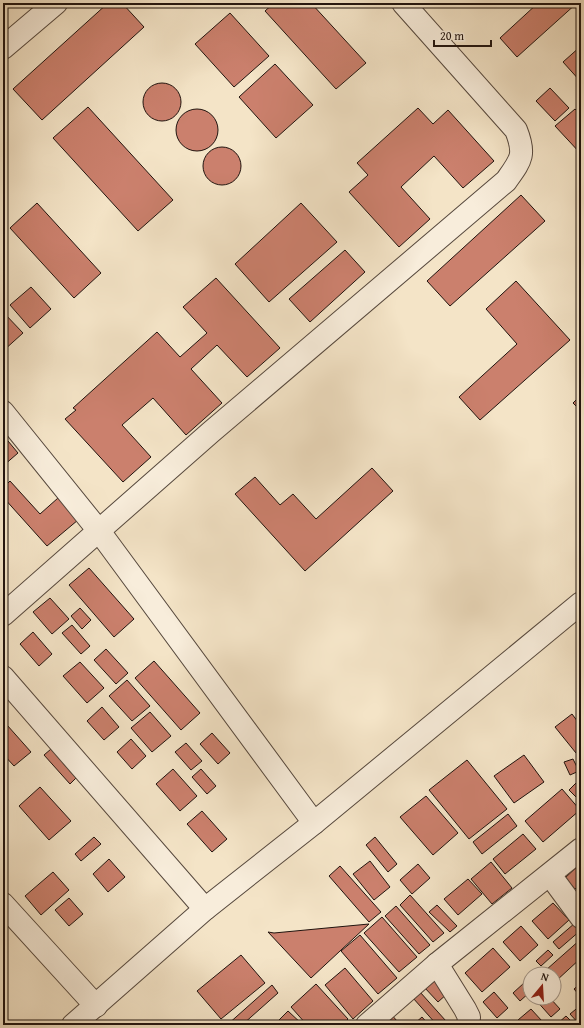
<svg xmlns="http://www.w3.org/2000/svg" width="584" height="1028" font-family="'Gentium Book Plus',serif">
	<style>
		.building { fill: #cb806d; stroke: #21140f }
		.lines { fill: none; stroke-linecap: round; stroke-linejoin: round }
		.minor-casing { stroke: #56483d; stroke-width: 24 }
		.minor { stroke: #f8eddb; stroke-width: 22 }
	</style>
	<rect width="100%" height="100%" fill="#f4e4c7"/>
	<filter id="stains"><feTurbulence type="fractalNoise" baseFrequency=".005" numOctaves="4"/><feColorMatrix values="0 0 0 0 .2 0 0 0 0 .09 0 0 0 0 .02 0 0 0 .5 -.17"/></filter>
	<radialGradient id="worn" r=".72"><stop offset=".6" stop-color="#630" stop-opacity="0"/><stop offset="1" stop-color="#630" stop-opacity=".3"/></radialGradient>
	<!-- building -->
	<g class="building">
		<path d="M 108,3 L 122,3 L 144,27 L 42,120 L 13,89 Z"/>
		<path d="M 274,3 L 311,3 L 366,63 L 336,89 L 265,11 Z"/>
		<path d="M 538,3 L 577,3 L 517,57 L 500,38 Z"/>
		<path d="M 230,13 L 269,56 L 234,87 L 195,44 Z"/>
		<path d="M 581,46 L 581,82 L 563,62 Z"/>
		<path d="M 275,64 L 313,105 L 276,138 L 239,97 Z"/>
		<circle cx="162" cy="102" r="19"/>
		<path d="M 550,88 L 569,108 L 555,121 L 536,101 Z"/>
		<path d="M 88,107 L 173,200 L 138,231 L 53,138 Z"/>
		<path d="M 418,108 L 433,124 L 448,110 L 494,161 L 463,188 L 434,156 L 401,187 L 430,219 L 399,247 L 349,192 L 368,175 L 357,163 Z"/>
		<path d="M 575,109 L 581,115 L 581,154 L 555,126 Z"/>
		<circle cx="197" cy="130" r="21"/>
		<circle cx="222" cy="166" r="19"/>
		<path d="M 521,195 L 545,221 L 450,306 L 427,281 Z"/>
		<path d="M 37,203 L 101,273 L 74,298 L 10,228 Z"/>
		<path d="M 301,203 L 337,242 L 269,302 L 235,264 Z"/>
		<path d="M 345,250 L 365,272 L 310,322 L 289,299 Z"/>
		<path d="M 216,278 L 280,348 L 247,377 L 217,345 L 191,369 L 222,403 L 186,435 L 153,398 L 122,425 L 151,457 L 123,482 L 65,419 L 76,410 L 73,408 L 157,332 L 180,357 L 207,333 L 183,307 Z"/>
		<path d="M 516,281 L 570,340 L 480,420 L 459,397 L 517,344 L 486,309 Z"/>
		<path d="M 31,287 L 51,309 L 30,328 L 10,305 Z"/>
		<path d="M 3,312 L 23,333 L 3,351 Z"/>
		<path d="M 581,395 L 581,411 L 573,403 Z"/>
		<path d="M 8,441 L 18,453 L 3,466 L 3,446 Z"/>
		<path d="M 372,468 L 393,491 L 305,571 L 235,494 L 255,477 L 280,505 L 293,494 L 316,519 Z"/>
		<path d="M 10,481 L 40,514 L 58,498 L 78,520 L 47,546 L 3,497 L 3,488 Z"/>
		<path d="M 89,568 L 134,619 L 114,637 L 69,585 Z"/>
		<path d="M 50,598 L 69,619 L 52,634 L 33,612 Z"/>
		<path d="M 80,608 L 91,620 L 82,629 L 71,616 Z"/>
		<path d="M 72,625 L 90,646 L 81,654 L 62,633 Z"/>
		<path d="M 33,632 L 52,654 L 39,666 L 20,644 Z"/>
		<path d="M 106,649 L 128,673 L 116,684 L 94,660 Z"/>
		<path d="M 154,661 L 200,713 L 181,730 L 135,678 Z"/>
		<path d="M 80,662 L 104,688 L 87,703 L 63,676 Z"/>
		<path d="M 127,680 L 150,706 L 132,721 L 109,696 Z"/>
		<path d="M 102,707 L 119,727 L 104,740 L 87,721 Z"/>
		<path d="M 150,712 L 171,736 L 152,752 L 131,728 Z"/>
		<path d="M 572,714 L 581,726 L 581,749 L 576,753 L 555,727 Z"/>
		<path d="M 7,725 L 31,752 L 14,766 L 3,754 L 3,729 Z"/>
		<path d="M 212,733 L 230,753 L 218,764 L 200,744 Z"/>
		<path d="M 131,739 L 146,756 L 132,769 L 117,752 Z"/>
		<path d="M 186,743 L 202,761 L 191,770 L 175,752 Z"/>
		<path d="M 51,749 L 76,778 L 70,784 L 44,755 Z"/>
		<path d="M 524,755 L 544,782 L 514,803 L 494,776 Z"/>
		<path d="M 573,759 L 579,771 L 570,775 L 564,762 Z"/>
		<path d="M 467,760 L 507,809 L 469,839 L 429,790 Z"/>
		<path d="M 173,769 L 197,796 L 180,811 L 156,784 Z"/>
		<path d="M 201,769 L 216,786 L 207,794 L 192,777 Z"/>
		<path d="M 581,778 L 581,802 L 569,790 Z"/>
		<path d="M 40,787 L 71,821 L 49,840 L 19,806 Z"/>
		<path d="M 562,789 L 580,810 L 543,842 L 525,821 Z"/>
		<path d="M 426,796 L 458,833 L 433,855 L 400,817 Z"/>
		<path d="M 202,811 L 227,839 L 212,852 L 187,824 Z"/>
		<path d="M 508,814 L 517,826 L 482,854 L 473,842 Z"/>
		<path d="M 523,834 L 536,849 L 505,874 L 493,859 Z"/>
		<path d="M 94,837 L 101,844 L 81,861 L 75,854 Z"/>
		<path d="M 375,837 L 397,864 L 388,872 L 366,845 Z"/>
		<path d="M 109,859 L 125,877 L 108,892 L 93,874 Z"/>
		<path d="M 370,861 L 390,887 L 374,900 L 353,874 Z"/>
		<path d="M 491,862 L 512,888 L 492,904 L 471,879 Z"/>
		<path d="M 581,863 L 581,883 L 575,889 L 565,878 Z"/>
		<path d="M 418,864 L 430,878 L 412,894 L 400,880 Z"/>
		<path d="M 340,866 L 381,912 L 369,922 L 329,876 Z"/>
		<path d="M 53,872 L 69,890 L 41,915 L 25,896 Z"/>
		<path d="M 468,879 L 482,894 L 458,915 L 444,899 Z"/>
		<path d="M 410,895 L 444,933 L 433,942 L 400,905 Z"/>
		<path d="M 69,898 L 83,914 L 69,926 L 55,910 Z"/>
		<path d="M 553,903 L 569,920 L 548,939 L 532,921 Z"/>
		<path d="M 437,905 L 457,926 L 450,932 L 429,912 Z"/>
		<path d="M 396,906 L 430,945 L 419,954 L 385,916 Z"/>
		<path d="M 382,917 L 417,957 L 399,972 L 364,933 Z"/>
		<path d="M 575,923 L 581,930 L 559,949 L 553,942 Z"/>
		<path d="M 369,924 L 311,978 L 268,932 L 274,933 Z"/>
		<path d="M 521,926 L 538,945 L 520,961 L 503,942 Z"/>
		<path d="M 360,935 L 397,978 L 378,994 L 341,951 Z"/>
		<path d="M 581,939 L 581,958 L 556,981 L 554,974 L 550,974 L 546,970 Z"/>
		<path d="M 493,948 L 510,967 L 482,992 L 465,973 Z"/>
		<path d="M 548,950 L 553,955 L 541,966 L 536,961 Z"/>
		<path d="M 241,955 L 265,983 L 221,1019 L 197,991 Z"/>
		<path d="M 345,968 L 373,1001 L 353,1019 L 325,985 Z"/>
		<path d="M 434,978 L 448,993 L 438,1002 L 424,987 Z"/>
		<path d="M 524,983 L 530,990 L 530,992 L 520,1001 L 513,993 Z"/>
		<path d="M 581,983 L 581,997 L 574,989 Z"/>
		<path d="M 316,984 L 348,1019 L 342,1025 L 307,1025 L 291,1007 Z"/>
		<path d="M 272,985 L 278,993 L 242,1025 L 227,1025 Z"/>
		<path d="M 420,992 L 446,1021 L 441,1025 L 437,1025 L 413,998 Z"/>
		<path d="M 494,992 L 508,1008 L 497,1018 L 483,1002 Z"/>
		<path d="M 534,998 L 550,998 L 560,1009 L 551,1017 Z"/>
		<path d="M 581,1005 L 581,1025 L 580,1025 L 570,1014 Z"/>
		<path d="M 531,1009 L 542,1021 L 538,1025 L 522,1025 L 518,1020 Z"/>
		<path d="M 288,1011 L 303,1025 L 274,1025 Z"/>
		<path d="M 391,1014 L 397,1021 L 393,1025 L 379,1025 Z"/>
		<path d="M 566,1016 L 573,1023 L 570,1025 L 556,1025 Z"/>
		<path d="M 422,1017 L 429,1025 L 414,1024 Z"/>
	</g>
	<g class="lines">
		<!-- minor casing -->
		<g class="minor-casing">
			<g id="minor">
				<path d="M 3,48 L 56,3"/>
				<path d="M 3,412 L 99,531 L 314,823"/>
				<path d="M 3,615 L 211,432 L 506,181 C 521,160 526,155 516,130 L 403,3"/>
				<path d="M 3,677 L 205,909"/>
				<path d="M 550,875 L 581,917"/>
				<path d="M 3,904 L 96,1006"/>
				<path d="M 437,964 L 465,1009 L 469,1017 L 468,1025"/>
				<path d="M 73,1025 L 205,909 L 314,823 L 581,603"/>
				<path d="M 367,1025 L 437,964 L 581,849"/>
			</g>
		</g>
		<!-- minor -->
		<use href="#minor" class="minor"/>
	</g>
	<!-- margin -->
	<rect width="584" height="1028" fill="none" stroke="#f4e4c7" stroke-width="16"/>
	<rect x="4" y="4" width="576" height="1020" fill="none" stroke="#21140f" stroke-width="2"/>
	<rect x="8" y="8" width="568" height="1012" fill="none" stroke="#21140f"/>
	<!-- north arrow -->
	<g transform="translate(542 986) rotate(18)"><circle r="19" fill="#f8eddb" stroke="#a29689"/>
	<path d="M0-3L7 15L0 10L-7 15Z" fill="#8f2418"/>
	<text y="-6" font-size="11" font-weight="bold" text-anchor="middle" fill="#21140f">N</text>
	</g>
	<!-- scale -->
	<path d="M434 40v6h57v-6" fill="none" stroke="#21140f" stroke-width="2"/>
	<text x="440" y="40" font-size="12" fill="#21140f" stroke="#f8eddb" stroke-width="3" paint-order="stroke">20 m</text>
	<rect width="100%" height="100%" filter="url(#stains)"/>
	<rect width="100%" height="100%" fill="url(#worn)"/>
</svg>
